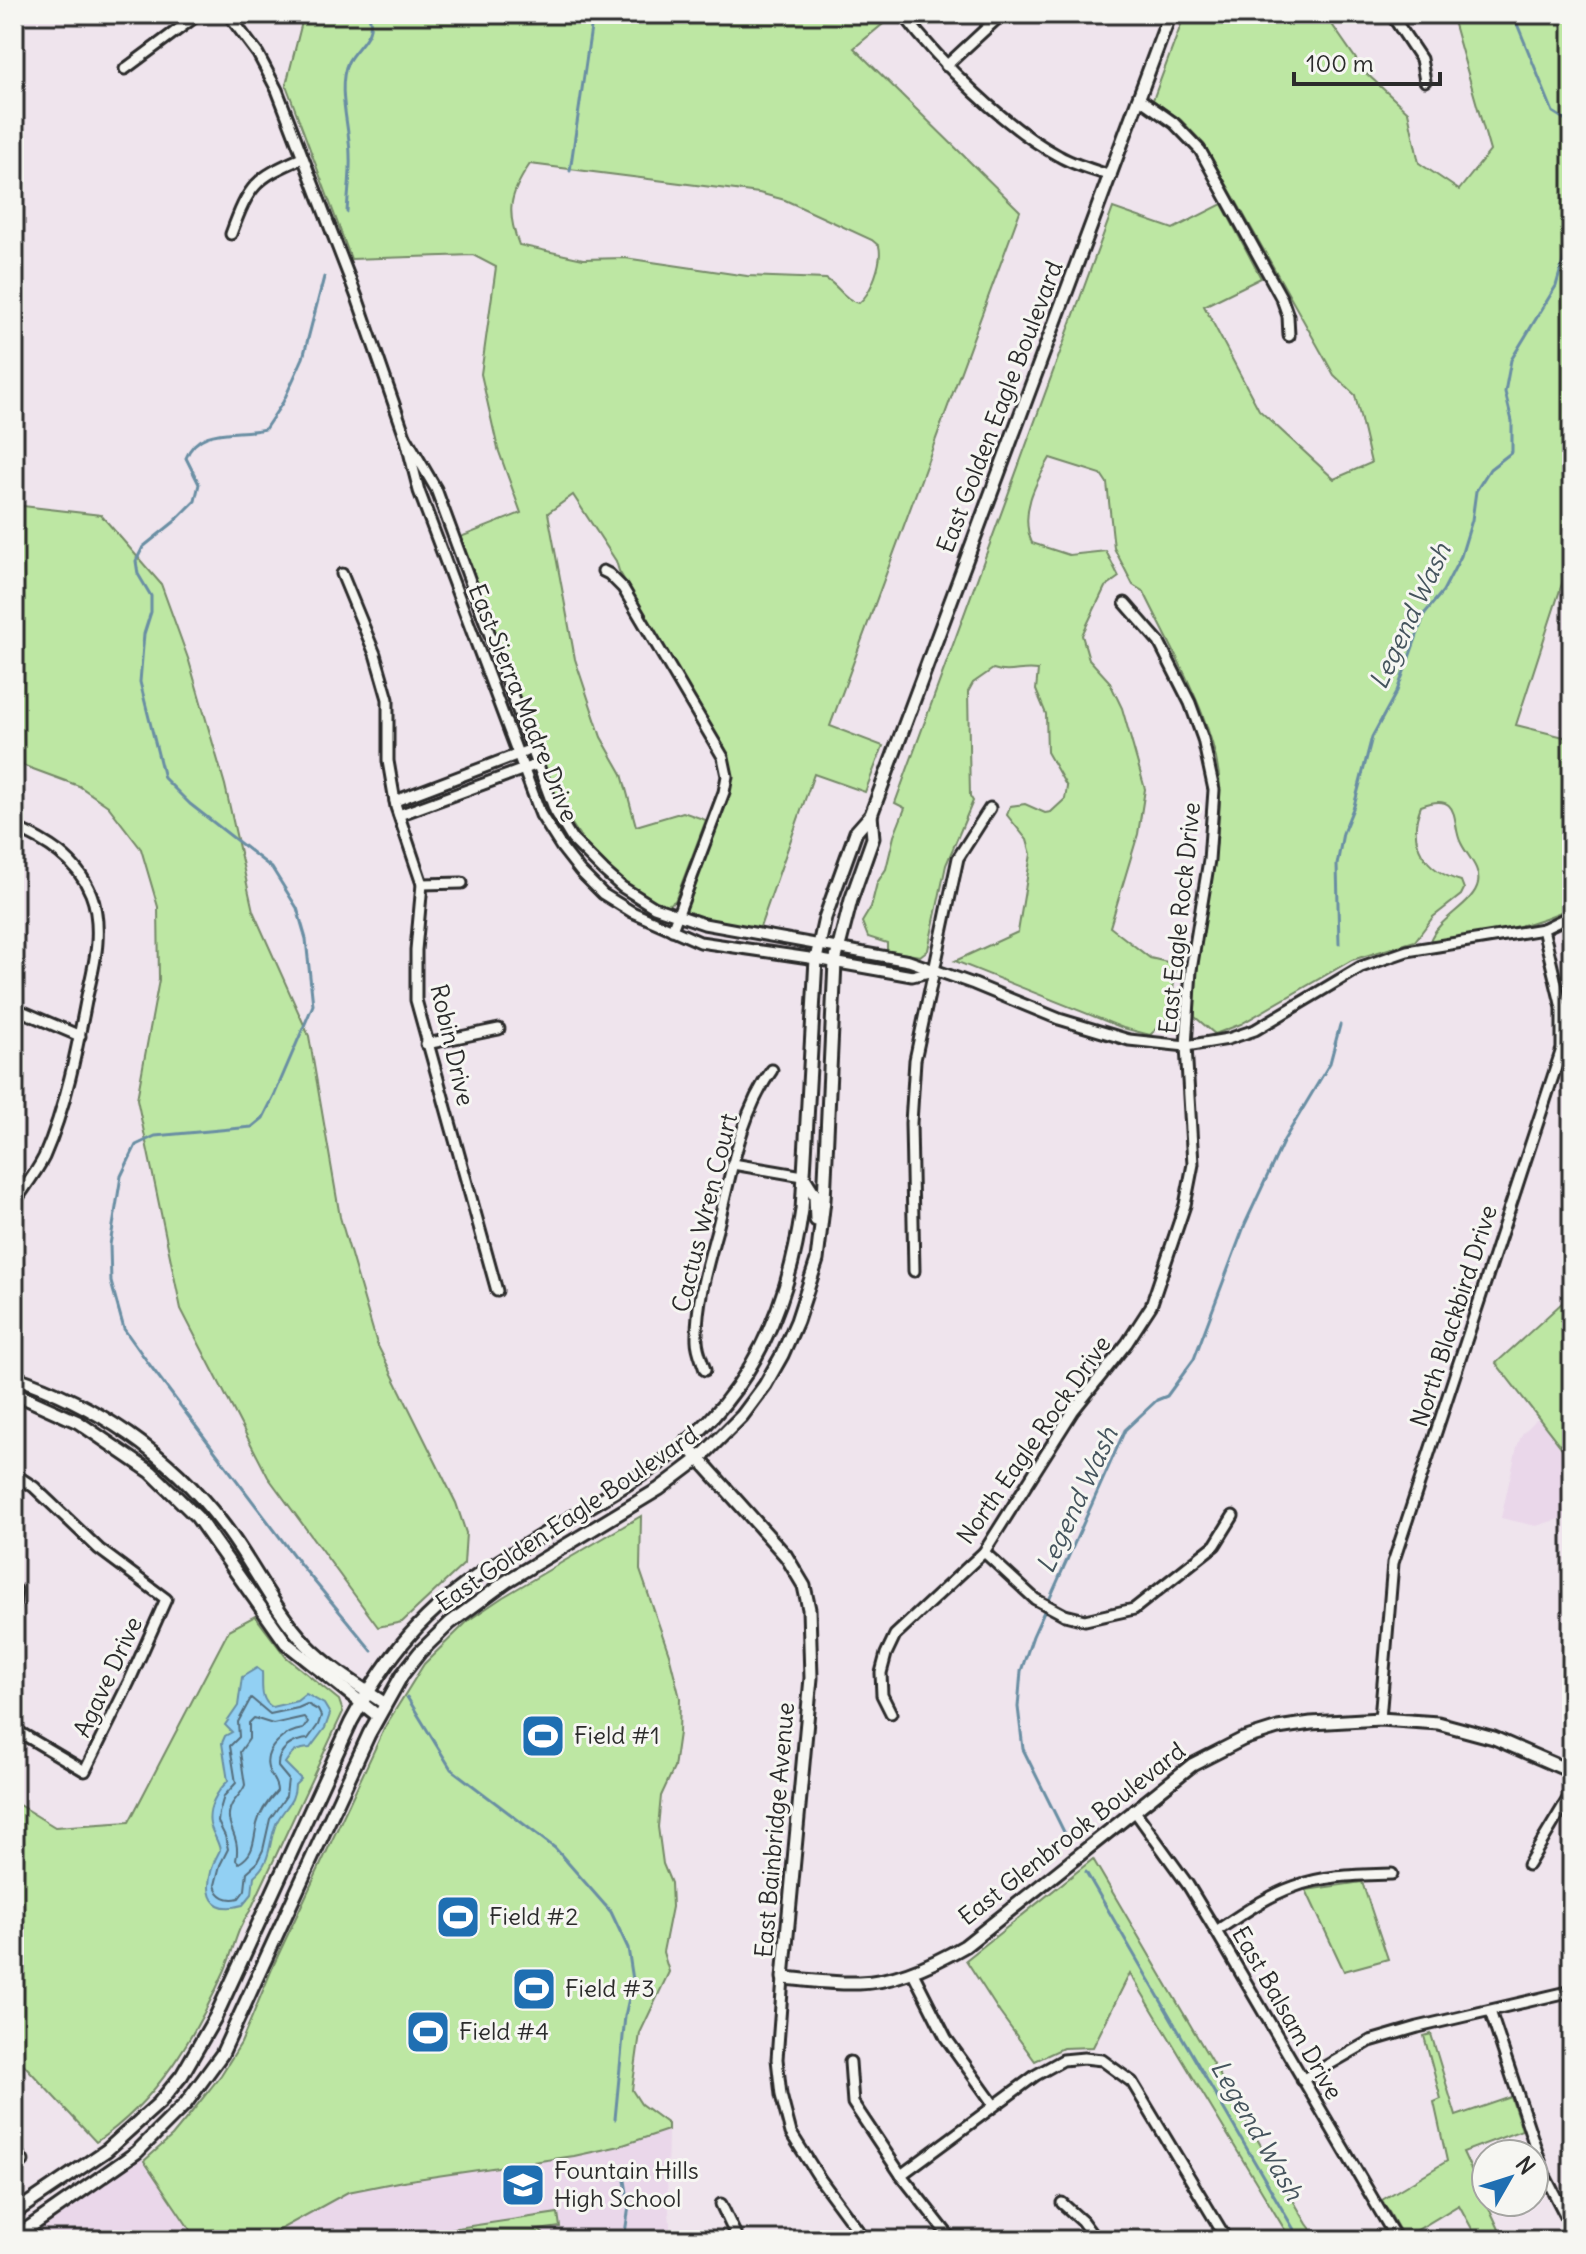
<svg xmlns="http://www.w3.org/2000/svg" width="1586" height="2254" font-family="Delius,sans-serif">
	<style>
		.built { fill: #ead7ea }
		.green { fill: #bde7a3; stroke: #748967; stroke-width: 2; fill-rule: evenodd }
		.water { fill: #92d0f3; stroke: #698ea3; stroke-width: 2 }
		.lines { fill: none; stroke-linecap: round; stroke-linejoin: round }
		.shore { stroke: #546d7b; stroke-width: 2 }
		.stream { stroke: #698ea3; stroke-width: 3 }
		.minor-casing { stroke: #2b2b2b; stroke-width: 15 }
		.tertiary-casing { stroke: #2b2b2b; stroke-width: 17 }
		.minor { stroke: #f6f6f2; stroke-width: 9 }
		.tertiary { stroke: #f6f6f2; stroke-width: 11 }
		.labels { text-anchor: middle; stroke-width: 6; stroke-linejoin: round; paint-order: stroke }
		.street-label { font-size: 24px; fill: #2b2b2b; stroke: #f6f6f2 }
		.poi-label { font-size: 24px; fill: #2b2b2b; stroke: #f6f6f2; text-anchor: start }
		.water-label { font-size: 26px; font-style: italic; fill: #45545d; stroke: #f6f6f2 }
	</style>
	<rect width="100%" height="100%" fill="#efe4ed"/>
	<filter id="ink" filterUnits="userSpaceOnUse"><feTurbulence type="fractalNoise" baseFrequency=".0125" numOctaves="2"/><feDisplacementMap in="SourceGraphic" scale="16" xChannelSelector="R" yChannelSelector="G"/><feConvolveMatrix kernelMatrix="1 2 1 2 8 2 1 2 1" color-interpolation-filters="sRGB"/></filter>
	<g filter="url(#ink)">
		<!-- built -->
		<g class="built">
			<path d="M 1536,1420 L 1540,1421 L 1572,1461 L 1572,1515 L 1536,1526 L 1501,1518 L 1517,1447 L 1522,1434 Z"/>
			<path d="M 668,2130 L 667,2181 L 671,2240 L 262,2240 L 349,2192 L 387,2183 L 574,2156 L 620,2146 Z"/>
			<path d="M 137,2152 L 196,2240 L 14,2240 Z"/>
		</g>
		<!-- green -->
		<g class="green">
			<path d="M 304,14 L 885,14 L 889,19 L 854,48 L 1020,211 L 830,726 L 883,746 L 865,792 L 814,774 L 759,930 L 698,918 L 686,912 L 685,907 L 730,784 L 730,767 L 725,751 L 619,571 L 616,561 L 573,495 L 548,513 L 575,659 L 601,737 L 622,774 L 636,826 L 683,812 L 706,820 L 675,901 L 664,907 C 610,880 580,844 553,791 L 458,538 L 521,513 L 498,449 L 481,374 L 496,267 L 473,255 L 351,259 L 286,85 ZM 530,164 L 759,193 L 785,200 L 872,240 L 879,246 C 883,261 871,294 859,303 C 845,301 838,285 826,279 L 747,276 L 625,258 L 583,259 L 519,245 C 506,211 509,195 530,164 Z"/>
			<path d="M 1185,14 L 1344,14 L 1331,23 L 1365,72 L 1408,112 L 1419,163 L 1459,190 L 1490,151 L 1451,14 L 1572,14 L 1572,553 L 1516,725 L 1572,739 L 1572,907 C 1526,929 1480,935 1430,941 C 1438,918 1474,904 1478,883 C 1481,868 1467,856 1461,843 C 1451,825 1463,790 1421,806 C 1406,843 1425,871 1461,881 L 1464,889 L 1461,895 L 1433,917 L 1415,941 L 1352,960 L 1241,1024 L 1215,1034 L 1195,1017 C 1194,941 1220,868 1220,792 C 1220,730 1171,648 1144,592 L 1133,585 L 1114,548 L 1107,483 L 1101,474 L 1050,458 C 1035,484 1019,513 1032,543 L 1069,555 L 1106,551 L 1119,577 L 1105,587 L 1082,635 L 1089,659 L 1109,681 L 1122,708 L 1145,789 L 1138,834 L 1110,927 L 1150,958 L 1176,964 L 1170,1017 L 1150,1035 L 1123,1028 L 955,961 L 1018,932 L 1031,854 L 1027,840 L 1007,815 L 1010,806 L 1025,804 L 1045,813 L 1051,812 L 1065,799 L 1067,787 L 1047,752 L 1046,714 L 1036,690 L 1038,670 C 1020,667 1012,675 993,669 L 973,683 L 968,692 L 970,796 L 973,801 L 946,865 L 928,950 L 920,956 L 887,951 L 887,943 L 868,937 L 862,922 L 871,907 L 877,883 L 886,869 L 894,836 L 905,808 L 895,803 L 1113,208 L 1173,229 L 1222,204 L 1261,278 L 1204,306 L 1259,410 L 1334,479 L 1371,463 L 1355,395 L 1334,375 L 1204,144 L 1181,120 L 1153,100 Z"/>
			<path d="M 14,505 L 101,515 L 161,584 L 189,661 L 225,785 L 253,911 L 309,1036 L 340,1217 L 377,1344 L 456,1503 L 466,1533 L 464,1564 L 402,1622 L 378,1627 L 268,1477 L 181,1309 L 137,1099 L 159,980 L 158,907 L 141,849 L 108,806 L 79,786 L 14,762 Z"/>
			<path d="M 1572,1268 L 1572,1461 L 1496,1363 L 1562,1303 Z"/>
			<path d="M 641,1516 L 640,1570 L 669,1654 L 680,1698 L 679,1733 L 674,1768 L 661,1796 L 658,1827 L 663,1864 L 671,1883 L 672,1907 L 663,1952 L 669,1972 L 640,2033 L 632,2090 L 641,2104 L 668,2124 L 668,2130 L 620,2146 L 574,2156 L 403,2181 L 348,2192 L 261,2240 L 197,2240 L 144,2161 L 172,2136 L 195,2108 L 221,2075 L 241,2043 L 274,1964 L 386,1725 L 424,1664 L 469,1620 L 503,1597 Z"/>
			<path d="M 255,1616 L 286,1657 L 339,1700 L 343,1712 L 250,1911 C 235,1931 234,1951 224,1972 C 194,2038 157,2101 96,2142 L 14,2054 L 14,1802 L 55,1827 L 129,1822 L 229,1630 Z"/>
			<path d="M 1093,1859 L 1307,2224 L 1319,2240 L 1291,2240 L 1130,1973 L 1093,2047 L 1063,2048 L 1035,2061 L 1000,2013 L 966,1960 Z"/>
			<path d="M 1362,1882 L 1388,1959 L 1344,1971 L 1306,1890 Z"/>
			<path d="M 1431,2034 L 1456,2116 L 1511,2097 L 1522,2130 L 1463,2152 L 1504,2240 L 1478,2240 L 1459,2205 L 1404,2238 L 1382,2200 L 1447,2161 L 1434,2102 L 1441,2099 L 1424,2036 Z"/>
			<path d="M 558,2213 L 560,2227 L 539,2230 L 551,2240 L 526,2240 L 504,2236 L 473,2240 L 377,2240 Z"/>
		</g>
		<!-- water -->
		<path class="water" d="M 257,1668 L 262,1672 C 263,1685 259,1699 272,1707 L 297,1701 L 306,1694 L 324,1704 L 330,1714 L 325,1728 L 310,1748 C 296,1749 293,1751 285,1763 L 301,1779 L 295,1785 C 295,1803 283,1808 276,1824 C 268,1844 272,1861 254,1876 L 252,1894 L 243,1905 C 198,1918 206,1874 220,1850 C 218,1840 212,1833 210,1824 C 207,1808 217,1791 228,1781 L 222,1743 L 225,1736 L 232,1732 L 225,1725 L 238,1706 L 242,1677 Z"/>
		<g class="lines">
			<!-- shore -->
			<g class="shore">
				<path d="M 251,1698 L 270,1714 L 298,1708 L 307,1704 L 318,1710 L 321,1716 L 318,1725 L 308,1739 C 293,1740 277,1749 278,1767 L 288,1779 L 286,1796 L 270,1819 L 263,1850 L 256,1864 L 247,1872 L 245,1890 L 239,1898 C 228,1901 218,1897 215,1885 L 220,1865 L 228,1849 L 225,1836 L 218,1822 L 219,1813 L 224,1796 L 236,1783 L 230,1746 L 239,1737 L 238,1722 Z"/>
				<path d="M 254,1718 L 273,1724 L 304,1717 L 308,1722 L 303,1729 C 286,1731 263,1748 268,1768 C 270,1777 277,1781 277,1791 C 268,1801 260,1811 257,1824 C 253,1841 255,1854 239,1863 L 236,1860 C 241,1838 227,1828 229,1814 C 230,1801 241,1796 245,1785 L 240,1752 L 249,1739 L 249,1723 Z"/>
			</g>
			<!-- stream -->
			<g class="stream">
				<path d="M 1513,14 L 1553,112 L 1572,124"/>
				<path d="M 570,171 L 593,14"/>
				<path d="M 347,212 C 348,193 351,174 350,155 C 350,128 336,87 348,62 C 356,46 378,34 368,14"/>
				<path d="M 324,277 L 303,358 L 283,402 L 265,429 C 236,436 199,425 186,458 L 199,484 L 195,501 L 174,522 L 143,547 L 136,561 L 138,574 L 151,596 L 151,612 L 144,634 L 140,682 L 164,778 L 190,804 L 272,868 L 297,908 L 306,939 L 313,1005 L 274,1096 L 263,1118 L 252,1127 L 155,1136 L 136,1145 L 121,1176 L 110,1245 L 111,1282 L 124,1329 L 149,1364 L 300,1564 L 372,1651"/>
				<path d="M 1339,944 L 1337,865 L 1343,833 L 1354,806 L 1372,737 L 1397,691 L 1425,613 L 1443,591 L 1461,556 L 1472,520 L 1476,491 L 1490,469 L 1512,452 L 1512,421 L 1505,392 L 1511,360 L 1556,286 L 1572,230"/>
				<path d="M 407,1697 L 451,1769 L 555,1848 L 611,1912 L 628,1948 L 633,1980 L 625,2016 L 615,2119"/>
				<path d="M 1067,1838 L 1023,1749 L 1018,1707 L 1021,1671 L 1033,1636 L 1125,1430 L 1157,1400 L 1167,1396 L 1194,1359 L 1245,1224 L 1284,1140 L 1330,1063 L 1340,1025"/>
				<path d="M 1086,1872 L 1300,2240"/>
				<path d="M 624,2174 L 629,2206 L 624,2240"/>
			</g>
			<!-- minor casing -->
			<g class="minor-casing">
				<g id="minor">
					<path d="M 228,14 L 258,54 L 277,90 L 358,300 L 405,436 L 419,491 L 518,754 L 541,815 L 562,848 L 580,871 L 603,894 L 632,912 L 700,942 L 816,959 L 912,976 L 933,971"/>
					<path d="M 903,14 C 940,63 1005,127 1059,156 C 1074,165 1094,170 1111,176"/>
					<path d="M 1391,14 L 1421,59 L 1425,81"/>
					<path d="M 946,66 L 1002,14"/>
					<path d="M 125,69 L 199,14"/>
					<path d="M 1140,99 L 1174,123 L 1200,150 L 1282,299 L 1288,316 L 1289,336"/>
					<path d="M 231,234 C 249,185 255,178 302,158"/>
					<path d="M 405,436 L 436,489 L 555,811 L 572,839 L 604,871 L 622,887 L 654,907 L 704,924 L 909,961 L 974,984 L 1059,1019 L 1129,1040 L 1186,1046 L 1228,1039 L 1255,1030 L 1361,967 L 1407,951 L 1543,929 L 1572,915"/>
					<path d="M 603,571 L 609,574 L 623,588 L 723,757 L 727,776 L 724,792 L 672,930"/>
					<path d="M 342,574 L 375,654 L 388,699 L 388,761 L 396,807 L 422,884 L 416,950 L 416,1000 L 497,1291"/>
					<path d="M 395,801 L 532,749"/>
					<path d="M 399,815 L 538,764"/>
					<path d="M 14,827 C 46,841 77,859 91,894 C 97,909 98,926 97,942 C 96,960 91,979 87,996 C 77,1049 66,1107 44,1157 C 36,1173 24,1188 14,1203"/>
					<path d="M 422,884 L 462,883"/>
					<path d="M 14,1008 L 80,1036"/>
					<path d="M 426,1044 L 499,1029"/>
					<path d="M 733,1164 L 803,1176"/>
					<path d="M 914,1271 L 911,1123 L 915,1060 L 958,858 L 990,808"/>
					<path d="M 705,1370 C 702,1360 697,1350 697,1340 C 696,1301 708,1263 718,1226 C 731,1174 740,1114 772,1070"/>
					<path d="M 14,1474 L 34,1487 L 99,1549 L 166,1599 L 129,1682 L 85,1771 L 14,1729"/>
					<path d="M 984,1552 L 1035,1599 L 1065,1615 L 1085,1620 L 1134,1609 L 1215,1545 L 1233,1516"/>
					<path d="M 14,1610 L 16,1590"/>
					<path d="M 891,1713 L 882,1695 L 881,1673 L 886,1654 L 895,1635 L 984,1552 L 1073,1411 L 1127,1343 L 1151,1306 L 1185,1205 L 1193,1164 L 1186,1046 L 1191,970 L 1209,860 L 1214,790 L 1203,739 L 1190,703 L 1159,642 L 1125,603"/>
					<path d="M 1380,1719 L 1393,1563 L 1562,1049 L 1562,1008 L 1543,929"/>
					<path d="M 1134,1810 L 1188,1885 L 1216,1931 L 1397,2240"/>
					<path d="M 1528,1865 L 1572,1792"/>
					<path d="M 1216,1931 C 1241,1915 1265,1897 1293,1887 C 1324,1875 1359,1875 1392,1874"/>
					<path d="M 912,1971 L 946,2038 L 994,2105"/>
					<path d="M 783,1978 L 777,2059 L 781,2095 L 791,2133 L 820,2179 L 865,2240"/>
					<path d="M 1490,2011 L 1545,2176 L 1572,2228"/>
					<path d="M 850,2062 L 853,2103 L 901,2175 L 952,2240"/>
					<path d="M 1302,2080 L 1370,2041 L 1418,2027 L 1572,1991"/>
					<path d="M 14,2149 L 23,2161"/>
					<path d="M 901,2175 L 1036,2075 L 1063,2060 L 1084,2058 L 1102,2060 L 1132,2082 L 1227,2240"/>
					<path d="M 1062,2203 L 1082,2221 L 1096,2240"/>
					<path d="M 721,2204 L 738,2240"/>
				</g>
			</g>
			<!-- tertiary casing -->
			<g class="tertiary-casing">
				<g id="tertiary">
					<path d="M 803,1176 L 815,1195 L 816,1220"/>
					<path d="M 14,1377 C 96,1404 169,1454 222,1523 C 252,1561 272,1608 306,1644 C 328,1667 357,1685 384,1703"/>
					<path d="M 14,1393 L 78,1422 L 151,1472 L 197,1517 L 286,1643 L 378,1716"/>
					<path d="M 685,1443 L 786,1556 L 804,1586 L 809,1609 L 811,1678 L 783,1978 C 808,1980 834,1984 859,1983 C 896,1982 934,1964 965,1946 L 1192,1765 L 1243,1739 L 1278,1728 L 1311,1723 L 1380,1719 L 1438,1723 L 1494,1738 L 1572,1772"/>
					<path d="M 14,2213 L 107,2150 L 159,2103 L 182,2075 L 216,2016 L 351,1722 C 389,1652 424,1611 490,1567 C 526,1545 562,1523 599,1501 C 625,1485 652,1470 676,1451 C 752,1392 789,1304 802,1210 L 816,959 L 825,918 L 856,832 L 871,815 L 1170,14"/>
					<path d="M 14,2238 L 137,2152 L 186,2103 L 222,2054 L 369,1734 L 402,1675 L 420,1652 L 450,1623 L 507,1581 L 659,1489 L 700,1458 L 742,1416 L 765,1385 L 782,1355 L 797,1321 L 817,1260 L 824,1200 L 835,962 L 851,900 L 873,838 L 871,815"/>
				</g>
			</g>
			<!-- minor -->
			<use href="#minor" class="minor"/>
			<!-- tertiary -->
			<use href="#tertiary" class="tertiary"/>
		</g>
	</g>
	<!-- icons -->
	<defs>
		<g id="stadium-square" transform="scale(2.3)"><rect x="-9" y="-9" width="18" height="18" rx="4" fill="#1f6fb2" stroke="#f6f6f2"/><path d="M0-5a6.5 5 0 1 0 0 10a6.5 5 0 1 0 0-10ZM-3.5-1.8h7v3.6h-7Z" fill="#fff"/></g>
		<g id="school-square" transform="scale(2.3)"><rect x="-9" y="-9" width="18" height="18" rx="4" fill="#1f6fb2" stroke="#f6f6f2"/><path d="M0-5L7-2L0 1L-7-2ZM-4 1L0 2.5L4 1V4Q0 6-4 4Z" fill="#fff"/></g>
	</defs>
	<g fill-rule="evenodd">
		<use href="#stadium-square" x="543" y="1736"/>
		<use href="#stadium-square" x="458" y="1917"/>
		<use href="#stadium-square" x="534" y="1989"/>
		<use href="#stadium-square" x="428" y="2032"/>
		<use href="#school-square" x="523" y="2185"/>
	</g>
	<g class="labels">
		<!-- street labels -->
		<g class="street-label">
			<text transform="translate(1000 407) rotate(-69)" y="8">East Golden Eagle Boulevard</text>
			<text transform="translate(523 703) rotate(68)" y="8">East Sierra Madre Drive</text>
			<text transform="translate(1180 918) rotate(-84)" y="8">East Eagle Rock Drive</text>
			<text transform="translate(452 1045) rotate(77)" y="8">Robin Drive</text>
			<text transform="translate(705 1213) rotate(-76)" y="8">Cactus Wren Court</text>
			<text transform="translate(1454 1316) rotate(-72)" y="8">North Blackbird Drive</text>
			<text transform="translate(1034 1440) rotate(-55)" y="8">North Eagle Rock Drive</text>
			<text transform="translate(567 1519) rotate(-34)" y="8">East Golden Eagle Boulevard</text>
			<text transform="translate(108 1677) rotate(-65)" y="8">Agave Drive</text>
			<text transform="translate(775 1830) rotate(-85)" y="8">East Bainbridge Avenue</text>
			<text transform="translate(1072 1834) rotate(-38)" y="8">East Glenbrook Boulevard</text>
			<text transform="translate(1287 2013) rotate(60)" y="8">East Balsam Drive</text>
		</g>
		<!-- poi labels -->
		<g class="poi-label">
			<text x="574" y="1744">Field #1</text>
			<text x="489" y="1925">Field #2</text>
			<text x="565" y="1997">Field #3</text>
			<text x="459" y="2040">Field #4</text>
			<text x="554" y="2179">Fountain Hills<tspan x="554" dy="28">High School</tspan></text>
		</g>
		<!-- water labels -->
		<g class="water-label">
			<text transform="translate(1410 616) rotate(-65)" y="9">Legend Wash</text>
			<text transform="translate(1077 1500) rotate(-65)" y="9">Legend Wash</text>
			<text transform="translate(1257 2130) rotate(60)" y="9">Legend Wash</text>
		</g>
	</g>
	<!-- margin -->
	<rect width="1586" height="2254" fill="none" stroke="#f6f6f2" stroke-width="48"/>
	<rect x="24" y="24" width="1538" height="2206" fill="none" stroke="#2b2b2b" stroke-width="3" filter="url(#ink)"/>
	<!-- north arrow -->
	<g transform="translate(1510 2178) rotate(51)"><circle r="38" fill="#f6f6f2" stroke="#a5a5a2" stroke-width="2"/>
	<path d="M0-6L14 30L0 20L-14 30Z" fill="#1f6fb2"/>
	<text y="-12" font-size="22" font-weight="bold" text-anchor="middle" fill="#2b2b2b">N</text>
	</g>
	<!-- scale -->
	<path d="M1294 72v12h146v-12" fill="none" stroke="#2b2b2b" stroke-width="4"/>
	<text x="1306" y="72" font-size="24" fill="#2b2b2b" stroke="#f6f6f2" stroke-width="6" paint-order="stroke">100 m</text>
</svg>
